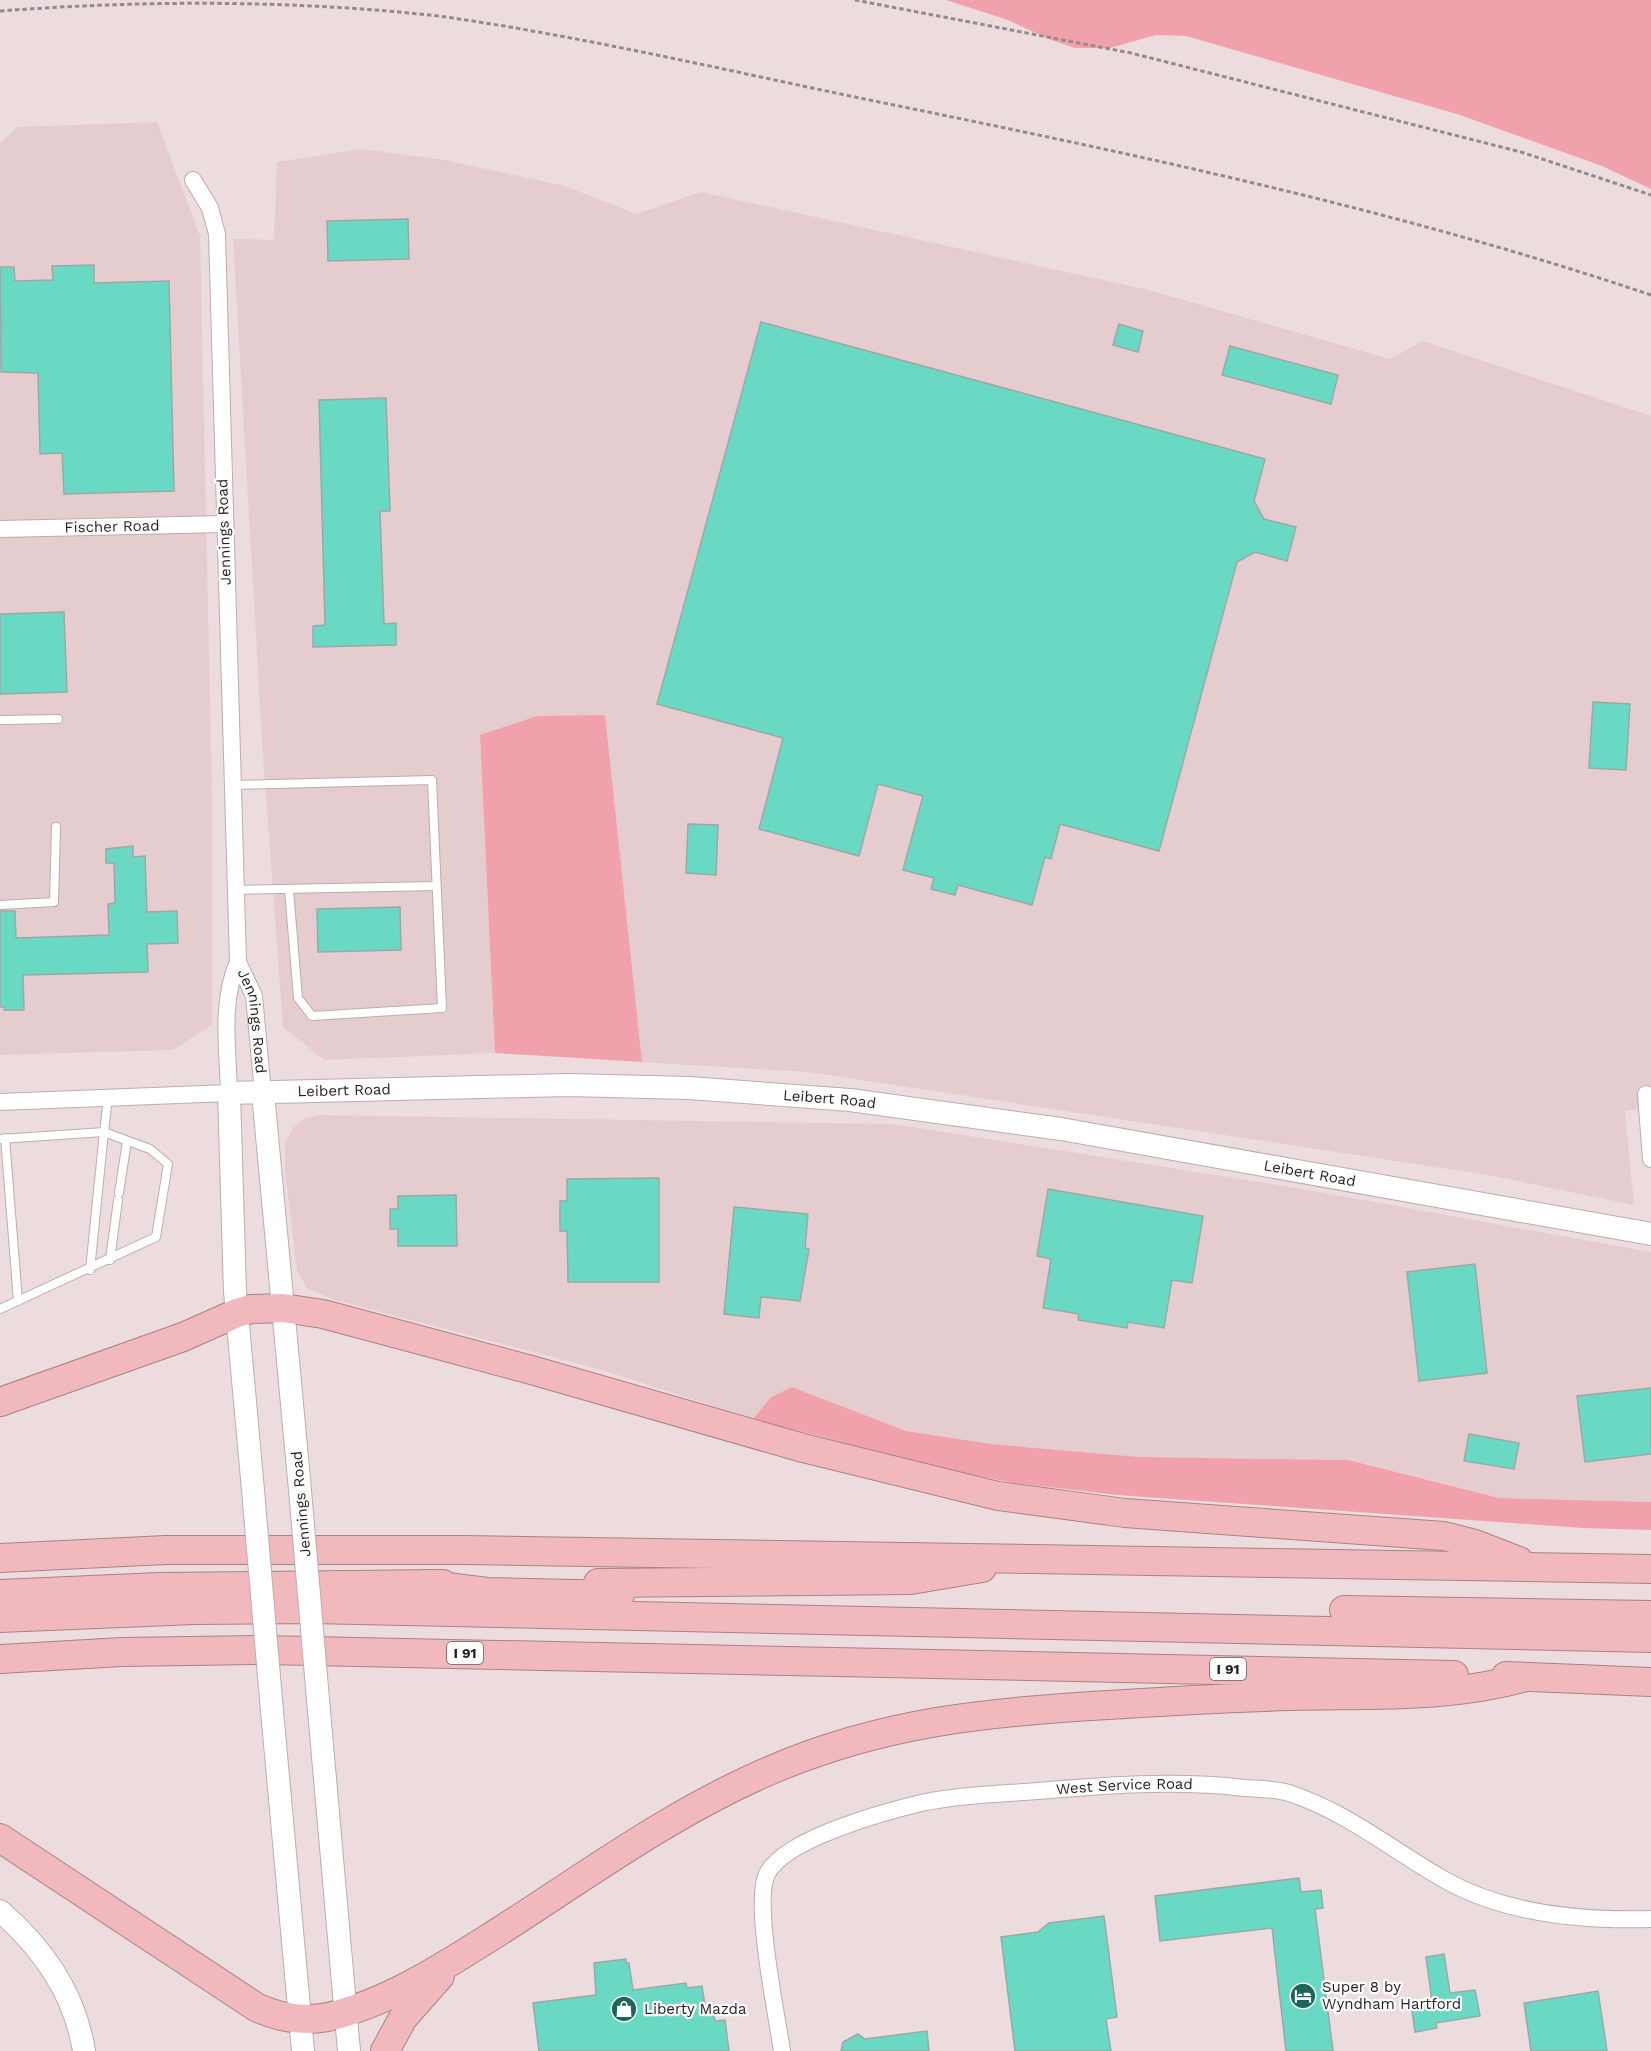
<svg xmlns="http://www.w3.org/2000/svg" width="1651" height="2051" font-family="'Work Sans',sans-serif">
	<style>
		.built { fill: #e5cdcf }
		.green { fill: #f1a1ab }
		.building { fill: #6ad9c4; stroke: #9aa9a6; stroke-width: 1.5 }
		.lines { fill: none; stroke-linecap: round; stroke-linejoin: round }
		.lane-casing { stroke: #bcadae; stroke-width: 10 }
		.street-casing { stroke: #bcadae; stroke-width: 18 }
		.secondary-casing { stroke: #bcadae; stroke-width: 24 }
		.highway-casing { stroke: #a98286; stroke-width: 30 }
		.path { stroke: #95898b; stroke-width: 3; stroke-dasharray: 4.5 3; stroke-linecap: butt }
		.lane { stroke: #fff; stroke-width: 8 }
		.street { stroke: #fff; stroke-width: 16 }
		.secondary { stroke: #fff; stroke-width: 22 }
		.highway { stroke: #f1b8be; stroke-width: 28 }
		.secondary-bridge-casing { stroke: #bcadae; stroke-width: 24; stroke-linecap: butt }
		.secondary-bridge { stroke: #fff; stroke-width: 22 }
		.labels { text-anchor: middle; stroke-width: 4.5; stroke-linejoin: round; paint-order: stroke }
		.shield { fill: #fff; stroke: #666262; stroke-width: 1.5 }
		.shield-label { font-size: 14px; font-weight: bold; fill: #241e1f }
		.street-label { font-size: 15px; fill: #241e1f; stroke: #fff }
		.poi-label { font-size: 15px; fill: #241e1f; stroke: #fff; text-anchor: start }
	</style>
	<rect width="100%" height="100%" fill="#ecdcde"/>
	<!-- built -->
	<g class="built">
		<path d="M 157,122 L 200,236 L 212,793 L 212,1025 L 173,1050 L 0,1055 L 0,143 L 18,127 Z"/>
		<path d="M 361,149 L 445,160 L 565,186 L 636,214 L 701,192 L 1149,290 L 1390,359 L 1423,341 L 1651,416 L 1651,1108 L 1625,1111 L 1634,1205 L 1488,1175 L 808,1072 L 639,1062 L 480,735 L 495,1053 L 324,1060 L 283,1027 L 262,742 L 233,239 L 274,240 L 277,162 Z"/>
		<path d="M 319,1115 L 894,1124 L 1297,1188 L 1651,1252 L 1651,1502 L 1499,1498 L 1348,1460 L 1139,1457 L 991,1444 L 906,1431 L 792,1387 L 771,1397 L 753,1419 L 602,1370 L 335,1300 L 307,1288 L 297,1271 L 285,1170 L 285,1143 L 293,1128 L 305,1118 Z"/>
	</g>
	<!-- green -->
	<g class="green">
		<path d="M 946,0 L 1651,0 L 1651,189 L 1602,166 L 1460,115 L 1186,36 L 1156,35 L 1110,48 L 1075,48 L 1051,40 L 1008,20 Z"/>
		<path d="M 605,715 L 642,1062 L 495,1053 L 480,735 L 537,716 Z"/>
		<path d="M 792,1387 L 906,1431 L 991,1444 L 1139,1457 L 1348,1460 L 1499,1498 L 1651,1502 L 1651,1530 L 1583,1528 L 1117,1495 L 1013,1483 L 941,1468 L 753,1419 L 771,1397 Z"/>
	</g>
	<!-- building -->
	<g class="building">
		<path d="M 408,219 L 409,259 L 328,261 L 327,221 Z"/>
		<path d="M 94,265 L 94,283 L 169,281 L 174,491 L 64,494 L 62,453 L 40,454 L 38,373 L 1,372 L 0,267 L 14,267 L 15,281 L 53,280 L 52,266 Z"/>
		<path d="M 761,322 L 1265,459 L 1254,501 L 1264,519 L 1296,527 L 1287,561 L 1255,552 L 1237,562 L 1159,851 L 1060,824 L 1051,859 L 1045,857 L 1032,905 L 958,885 L 955,895 L 931,889 L 934,878 L 903,870 L 923,796 L 878,784 L 859,856 L 759,829 L 783,738 L 657,704 Z"/>
		<path d="M 1119,324 L 1143,331 L 1138,352 L 1113,345 Z"/>
		<path d="M 1230,346 L 1338,375 L 1331,404 L 1222,375 Z"/>
		<path d="M 386,398 L 390,511 L 380,511 L 384,624 L 396,623 L 396,645 L 313,647 L 313,626 L 325,625 L 319,400 Z"/>
		<path d="M 64,612 L 67,692 L 0,694 L 0,614 Z"/>
		<path d="M 1593,702 L 1630,704 L 1626,770 L 1589,768 Z"/>
		<path d="M 688,824 L 718,825 L 716,875 L 686,873 Z"/>
		<path d="M 133,846 L 133,857 L 145,856 L 147,912 L 177,911 L 178,943 L 147,944 L 148,972 L 23,975 L 24,1010 L 4,1010 L 5,1007 L 0,1007 L 0,911 L 15,911 L 16,938 L 109,935 L 108,904 L 115,903 L 114,863 L 106,863 L 106,849 Z"/>
		<path d="M 400,907 L 401,950 L 318,952 L 317,909 Z"/>
		<path d="M 659,1178 L 659,1282 L 568,1282 L 567,1231 L 560,1231 L 560,1201 L 567,1201 L 567,1179 Z"/>
		<path d="M 1048,1189 L 1203,1216 L 1192,1283 L 1172,1280 L 1164,1328 L 1128,1322 L 1127,1328 L 1078,1320 L 1079,1314 L 1043,1308 L 1051,1259 L 1037,1256 Z"/>
		<path d="M 456,1195 L 457,1246 L 398,1246 L 398,1229 L 390,1229 L 390,1209 L 398,1209 L 398,1196 Z"/>
		<path d="M 734,1207 L 808,1214 L 805,1248 L 809,1249 L 800,1301 L 761,1297 L 759,1318 L 724,1314 Z"/>
		<path d="M 1475,1264 L 1487,1373 L 1419,1381 L 1407,1272 Z"/>
		<path d="M 1651,1388 L 1651,1454 L 1585,1462 L 1577,1396 Z"/>
		<path d="M 1469,1434 L 1519,1443 L 1514,1469 L 1464,1461 Z"/>
		<path d="M 1299,1878 L 1301,1892 L 1321,1890 L 1323,1908 L 1315,1909 L 1333,2051 L 1286,2051 L 1272,1928 L 1160,1941 L 1155,1896 Z"/>
		<path d="M 1104,1916 L 1117,2017 L 1106,2019 L 1111,2051 L 1015,2051 L 1001,1937 L 1038,1932 L 1049,1923 Z"/>
		<path d="M 1444,1954 L 1450,1993 L 1475,1990 L 1480,2016 L 1436,2023 L 1437,2028 L 1415,2032 L 1411,2004 L 1432,2001 L 1426,1957 Z"/>
		<path d="M 626,1959 L 626,1963 L 629,1963 L 633,1990 L 686,1983 L 687,1988 L 702,1986 L 705,2005 L 712,2004 L 715,2021 L 725,2020 L 729,2051 L 539,2051 L 533,2003 L 596,1995 L 594,1963 Z"/>
		<path d="M 1598,1991 L 1607,2051 L 1531,2051 L 1524,2003 Z"/>
		<path d="M 927,2031 L 929,2051 L 841,2051 L 843,2042 L 858,2034 L 865,2039 Z"/>
	</g>
	<g class="lines">
		<!-- lane casing -->
		<g class="lane-casing">
			<g id="lane">
				<path d="M 0,720 L 58,719"/>
				<path d="M 231,785 L 432,780 L 442,1008 L 312,1016 L 298,998 L 289,890"/>
				<path d="M 235,890 L 436,886"/>
				<path d="M 0,905 L 54,902 L 56,827"/>
				<path d="M 5,1138 L 18,1301"/>
				<path d="M 0,1139 L 104,1132 L 108,1098"/>
				<path d="M 119,1193 L 127,1141"/>
				<path d="M 110,1260 L 118,1200"/>
				<path d="M 0,1309 L 156,1237 L 168,1164 L 150,1149 L 104,1132 L 90,1270"/>
			</g>
		</g>
		<!-- street casing -->
		<g class="street-casing">
			<g id="street">
				<path id="s1" d="M 0,529 L 224,524"/>
				<path id="s2" d="M 238,962 L 254,996 L 263,1093"/>
				<path d="M 1646,1094 L 1651,1159"/>
				<path d="M 0,1102 L 229,1093 C 228,1050 220,1002 238,962 L 217,234 L 210,208 L 193,180"/>
				<path id="s3" d="M 782,2051 C 777,2015 753,1903 767,1874 C 784,1839 884,1812 921,1803 C 960,1795 999,1794 1038,1791 C 1107,1785 1175,1780 1245,1788 C 1259,1789 1275,1789 1289,1793 C 1347,1812 1392,1850 1445,1880 C 1505,1914 1583,1921 1651,1919"/>
			</g>
		</g>
		<!-- secondary casing -->
		<g class="secondary-casing">
			<g id="secondary">
				<path d="M 263,1093 L 299,1479"/>
				<path id="s4" d="M 252,1479 L 235,1292 L 229,1093 L 568,1085 L 689,1088 L 850,1100 L 1061,1129 L 1651,1234"/>
				<path d="M 272,1711 L 303,2051"/>
				<path d="M 319,1711 L 349,2051"/>
				<path d="M 0,1911 C 43,1948 75,1994 84,2051"/>
			</g>
		</g>
		<!-- highway casing -->
		<g class="highway-casing">
			<g id="highway">
				<path d="M 0,1402 L 183,1337 L 237,1313 L 251,1309 L 283,1308 L 323,1314 L 535,1371 L 803,1448 L 998,1496 L 1125,1513 L 1444,1536 L 1475,1544 L 1519,1561"/>
				<path d="M 0,1558 L 166,1550 L 465,1550 L 1651,1569"/>
				<path d="M 598,1583 L 911,1580 L 982,1568"/>
				<path d="M 424,1584 L 487,1592 L 620,1595"/>
				<path d="M 0,1594 L 159,1587 L 443,1584"/>
				<path d="M 1344,1610 L 1651,1615"/>
				<path d="M 0,1618 L 195,1610 L 310,1609 L 1651,1638"/>
				<path d="M 0,1659 L 122,1652 L 264,1650 L 1454,1675"/>
				<path d="M 1506,1676 L 1651,1682"/>
				<path d="M 0,1838 L 256,2007 C 279,2018 302,2022 328,2017 C 391,2002 449,1963 503,1929 C 590,1873 675,1811 771,1770 C 883,1722 987,1712 1108,1705 C 1169,1701 1229,1698 1290,1696 C 1369,1694 1449,1699 1526,1677"/>
				<path d="M 385,2051 L 403,2018 L 440,1976"/>
			</g>
		</g>
		<!-- path -->
		<g class="path">
			<path d="M 855,0 L 1131,53 L 1521,152 L 1651,195"/>
			<path d="M 0,11 C 145,0 294,0 439,16 C 587,37 733,72 879,102 C 1139,155 1399,210 1651,295"/>
		</g>
		<!-- lane -->
		<use href="#lane" class="lane"/>
		<!-- street -->
		<use href="#street" class="street"/>
		<!-- secondary -->
		<use href="#secondary" class="secondary"/>
		<!-- highway -->
		<use href="#highway" class="highway"/>
		<!-- secondary-bridge casing -->
		<g class="secondary-bridge-casing">
			<g id="secondary-bridge">
				<path d="M 252,1479 L 272,1711"/>
				<path d="M 299,1479 L 319,1711"/>
			</g>
		</g>
		<!-- secondary-bridge -->
		<use href="#secondary-bridge" class="secondary-bridge"/>
	</g>
	<!-- icons -->
	<defs>
		<g id="hotel-disc" transform="scale(1.35)"><circle r="9.5" fill="#1f665a" stroke="#fff"/><path d="M-6-4.5h1.5V1H6V5H4.5V3h-9V5H-6ZM-4 0a1.8 1.8 0 1 1 3.6 0ZM.5 0V-2.5h3Q6-2.5 6 0Z" fill="#fff"/></g>
		<g id="shop-disc" transform="scale(1.35)"><circle r="9.5" fill="#1f665a" stroke="#fff"/><path d="M-5-2.5h2.3a2.7 3.5 0 0 1 5.4 0H5L5.5 6h-11ZM-1.5-2.5h3a1.5 2.3 0 0 0-3 0Z" fill="#fff"/></g>
	</defs>
	<g fill-rule="evenodd">
		<use href="#hotel-disc" x="1303" y="1996"/>
		<use href="#shop-disc" x="624" y="2009"/>
	</g>
	<g class="labels">
		<!-- shield labels -->
		<g class="shield">
			<rect x="447" y="1642" width="36" height="22" rx="4.5"/>
			<rect x="1210" y="1658" width="36" height="22" rx="4.5"/>
		</g>
		<g class="shield-label">
			<text x="465" y="1658">I 91</text>
			<text x="1228" y="1674">I 91</text>
		</g>
		<!-- street labels -->
		<g class="street-label">
			<text dy="5" stroke="none"><textPath href="#s1" startOffset="112">Fischer Road</textPath></text>
			<text transform="translate(224 532) rotate(-92)" y="5">Jennings Road</text>
			<text dy="5" stroke="none"><textPath href="#s2" startOffset="62">Jennings Road</textPath></text>
			<text dy="5" stroke="none"><textPath href="#s4" startOffset="502">Leibert Road</textPath></text>
			<text dy="5" stroke="none"><textPath href="#s4" startOffset="988">Leibert Road</textPath></text>
			<text dy="5" stroke="none"><textPath href="#s4" startOffset="1474">Leibert Road</textPath></text>
			<text transform="translate(301 1504) rotate(-95)" y="5">Jennings Road</text>
			<text dy="5" stroke="none"><textPath href="#s3" startOffset="556">West Service Road</textPath></text>
		</g>
		<!-- poi labels -->
		<g class="poi-label">
			<text x="1322" y="1992">Super 8 by<tspan x="1322" dy="17">Wyndham Hartford</tspan></text>
			<text x="644" y="2014">Liberty Mazda</text>
		</g>
	</g>
</svg>
